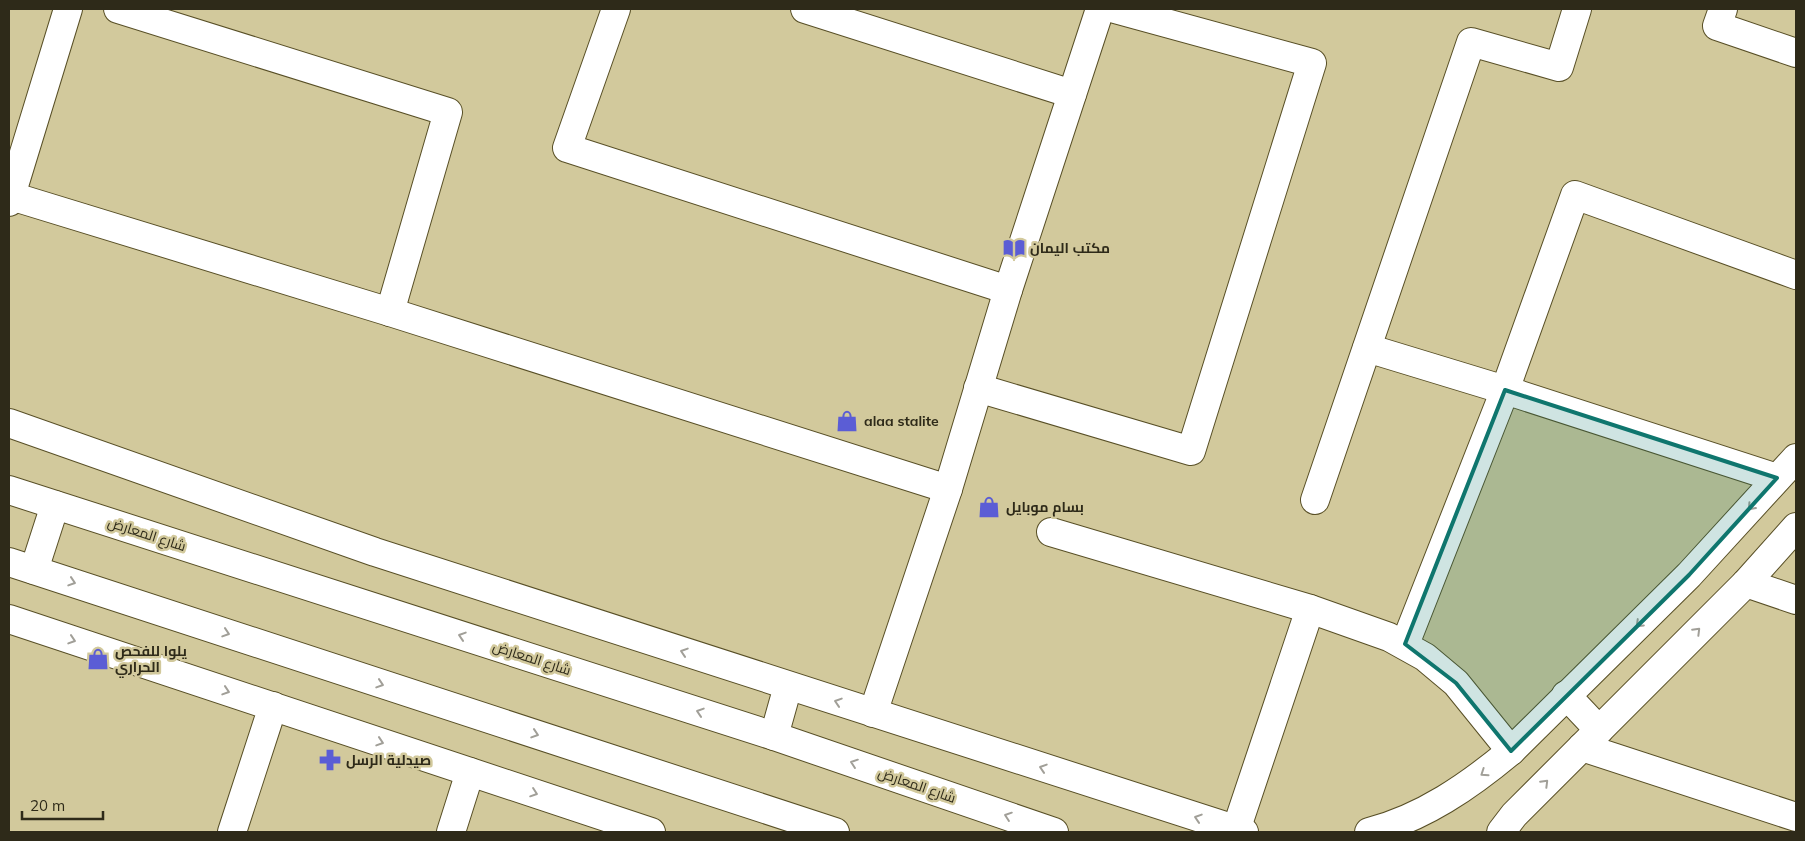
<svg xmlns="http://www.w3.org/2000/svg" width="1805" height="841" font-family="Mulish,Cairo,sans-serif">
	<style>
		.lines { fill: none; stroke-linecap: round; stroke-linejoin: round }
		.street-casing { stroke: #584f26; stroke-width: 30 }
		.secondary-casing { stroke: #584f26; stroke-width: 30 }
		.primary-casing { stroke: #584f26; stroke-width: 30 }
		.street { stroke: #fff; stroke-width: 28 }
		.secondary { stroke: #fff; stroke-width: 28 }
		.primary { stroke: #fff; stroke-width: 28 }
		.oneway { stroke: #a19f98 }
		.marked { fill: #0f766e; fill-opacity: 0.2; stroke: #0f766e; stroke-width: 4; stroke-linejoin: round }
		.labels { text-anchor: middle; stroke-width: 5; stroke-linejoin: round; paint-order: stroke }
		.poi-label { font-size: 14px; font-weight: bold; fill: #2e2a19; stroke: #d2c99c; text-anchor: start }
		.street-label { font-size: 14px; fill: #2e2a19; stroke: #d2c99c }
	</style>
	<rect width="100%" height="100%" fill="#d2c99c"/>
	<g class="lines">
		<!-- street casing -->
		<g class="street-casing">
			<g id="street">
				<path d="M 118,9 L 448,112 L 390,312"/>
				<path d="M 616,9 L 567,148 L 1008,290"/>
				<path d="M 805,9 L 1072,94"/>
				<path d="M 1723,9 L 1717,26 L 1796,53"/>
				<path d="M 11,196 L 390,312 L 948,489"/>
				<path d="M 9,202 L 68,9"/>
				<path d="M 1367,348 L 1505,390 L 1777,478"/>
				<path d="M 978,388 L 1191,451 L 1312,63 L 1115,9"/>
				<path d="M 1315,500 L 1471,42 L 1559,67 L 1577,9"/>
				<path d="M 1051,532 L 1310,609 L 1389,637 L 1425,657 L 1456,683 L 1511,751"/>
				<path d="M 1746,583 L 1796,600"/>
				<path d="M 1405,644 L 1505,390 L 1575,195 L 1796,275"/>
				<path d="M 873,713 L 948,489 L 1008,290 L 1100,9"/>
				<path d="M 1582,747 L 1796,817"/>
				<path d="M 1236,830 L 1310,609"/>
				<path d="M 232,832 L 273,706"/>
				<path d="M 451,832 L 470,772"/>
			</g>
		</g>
		<!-- secondary casing -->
		<g class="secondary-casing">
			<g id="secondary">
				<path d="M 9,423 L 375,552 L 1244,832"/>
				<path d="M 9,619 L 651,832"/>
				<path d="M 1566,695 L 1599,730"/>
				<path d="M 1369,832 C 1423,818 1469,786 1511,751 L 1689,575 L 1796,458"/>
				<path d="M 1501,832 L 1514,815 L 1746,583 L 1796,527"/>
			</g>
		</g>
		<!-- primary casing -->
		<g class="primary-casing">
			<g id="primary">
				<path d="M 9,490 L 774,736 L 1054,832"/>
				<path d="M 9,562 L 835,832"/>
				<path d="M 34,570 L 55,505"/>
				<path d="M 774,736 L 788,686"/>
			</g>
		</g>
		<!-- street -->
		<use href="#street" class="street"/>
		<!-- secondary -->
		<use href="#secondary" class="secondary"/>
		<!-- primary -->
		<use href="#primary" class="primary"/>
	</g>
	<!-- one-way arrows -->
	<defs><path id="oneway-chevron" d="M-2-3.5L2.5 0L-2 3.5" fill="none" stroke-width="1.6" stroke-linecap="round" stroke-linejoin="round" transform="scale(1.25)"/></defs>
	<g class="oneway">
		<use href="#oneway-chevron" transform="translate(1751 507) rotate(132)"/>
		<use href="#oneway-chevron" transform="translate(72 582) rotate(18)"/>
		<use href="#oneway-chevron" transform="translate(1639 624) rotate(136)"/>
		<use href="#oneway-chevron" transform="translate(1697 631) rotate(-45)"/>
		<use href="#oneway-chevron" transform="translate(226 633) rotate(18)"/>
		<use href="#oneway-chevron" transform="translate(462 636) rotate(-162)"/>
		<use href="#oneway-chevron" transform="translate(72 640) rotate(18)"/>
		<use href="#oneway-chevron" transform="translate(684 652) rotate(-162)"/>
		<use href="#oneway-chevron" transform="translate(380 684) rotate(18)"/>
		<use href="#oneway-chevron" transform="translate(226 691) rotate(18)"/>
		<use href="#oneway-chevron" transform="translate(838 702) rotate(-162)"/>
		<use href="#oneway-chevron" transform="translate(700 712) rotate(-162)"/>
		<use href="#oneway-chevron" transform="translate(535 734) rotate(18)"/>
		<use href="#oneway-chevron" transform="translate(380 742) rotate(18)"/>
		<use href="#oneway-chevron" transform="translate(854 763) rotate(-161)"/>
		<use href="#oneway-chevron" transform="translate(1043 768) rotate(-162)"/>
		<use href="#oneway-chevron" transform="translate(1484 773) rotate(146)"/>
		<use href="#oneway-chevron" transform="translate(1545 783) rotate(-45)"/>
		<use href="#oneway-chevron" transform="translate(534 793) rotate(19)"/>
		<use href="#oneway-chevron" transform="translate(1008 816) rotate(-161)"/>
		<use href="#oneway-chevron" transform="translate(1198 818) rotate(-162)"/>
	</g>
	<!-- marked area -->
	<path class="marked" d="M 1505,390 L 1777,478 L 1689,575 L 1511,751 L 1456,683 L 1405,644 Z"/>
	<!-- icons -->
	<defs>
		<g id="library-bare" transform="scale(1.725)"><path d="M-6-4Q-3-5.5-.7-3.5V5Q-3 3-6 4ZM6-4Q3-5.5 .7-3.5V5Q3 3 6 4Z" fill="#5b5dd5" stroke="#d2c99c" stroke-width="2.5" paint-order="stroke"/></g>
		<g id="shop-bare" transform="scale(1.725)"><path d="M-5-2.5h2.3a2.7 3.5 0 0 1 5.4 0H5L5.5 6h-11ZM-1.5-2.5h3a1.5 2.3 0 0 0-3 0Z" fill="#5b5dd5" stroke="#d2c99c" stroke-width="2.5" paint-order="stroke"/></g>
		<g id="pharmacy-bare" transform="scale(1.725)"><path d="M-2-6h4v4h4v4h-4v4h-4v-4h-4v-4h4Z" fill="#5b5dd5" stroke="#d2c99c" stroke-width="2.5" paint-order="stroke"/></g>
	</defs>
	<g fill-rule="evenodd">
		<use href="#library-bare" x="1014" y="248"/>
		<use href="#shop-bare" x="847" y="421"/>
		<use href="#shop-bare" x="989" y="507"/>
		<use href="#shop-bare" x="98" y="659"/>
		<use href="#pharmacy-bare" x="330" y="760"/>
	</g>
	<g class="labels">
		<!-- poi labels -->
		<g class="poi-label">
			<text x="1030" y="253">مكتب اليمان</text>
			<text x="864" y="426">alaa stalite</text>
			<text x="1006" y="512">بسام موبايل</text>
			<text x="115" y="656">يلوا للفحص<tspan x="115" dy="16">الحراري</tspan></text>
			<text x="346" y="765">صيدلية الرسل</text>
		</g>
		<!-- street labels -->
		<g class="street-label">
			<text transform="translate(147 534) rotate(18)" y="5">شارع المعارض</text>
			<text transform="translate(532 658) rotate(18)" y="5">شارع المعارض</text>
			<text transform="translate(917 785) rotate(19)" y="5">شارع المعارض</text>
		</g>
	</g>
	<!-- border -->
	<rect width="1805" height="841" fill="none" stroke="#2e2a19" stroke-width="20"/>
	<!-- scale -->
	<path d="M22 811v8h81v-8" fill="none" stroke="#2e2a19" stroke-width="2.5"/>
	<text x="30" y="811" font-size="15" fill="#2e2a19" stroke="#d2c99c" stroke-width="4" paint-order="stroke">20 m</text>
</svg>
